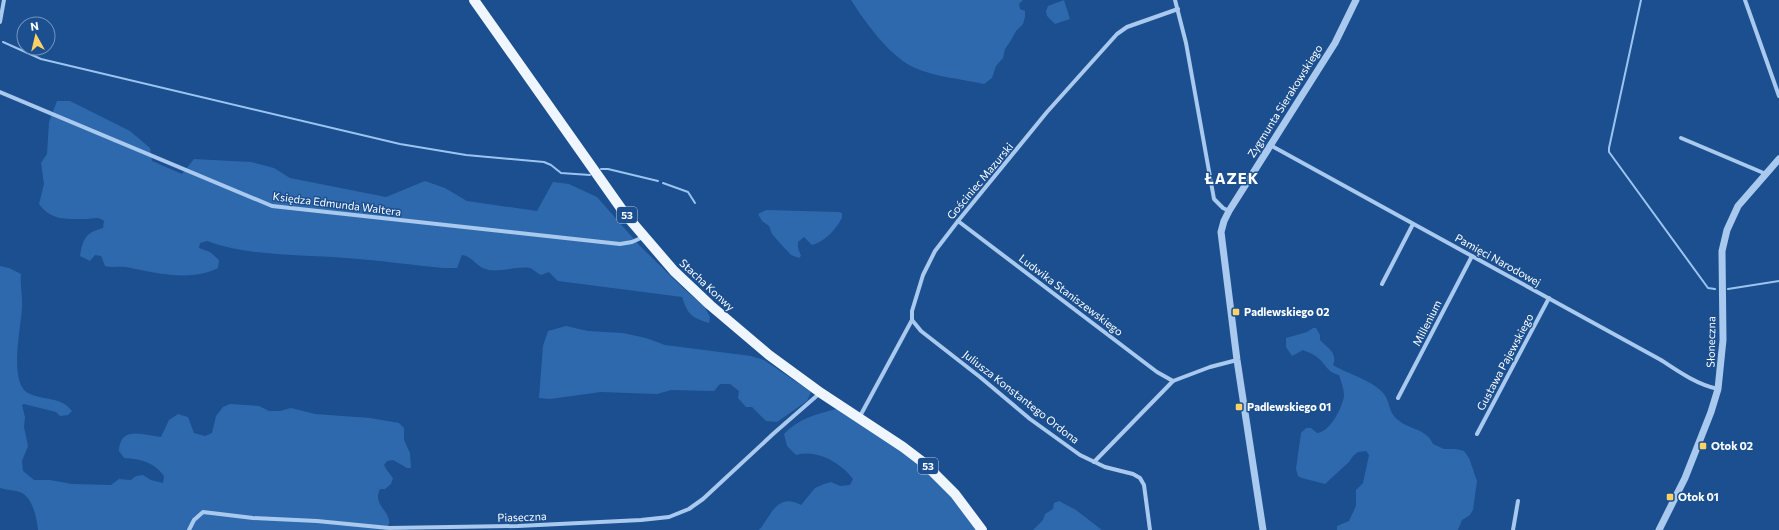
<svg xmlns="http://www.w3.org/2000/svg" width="1779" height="530" font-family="Commissioner,sans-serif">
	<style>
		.green { fill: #2e69ad }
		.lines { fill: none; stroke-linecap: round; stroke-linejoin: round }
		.stream { stroke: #9cc4f0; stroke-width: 2 }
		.minor { stroke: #a9c9ee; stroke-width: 4 }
		.tertiary { stroke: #a9c9ee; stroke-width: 7 }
		.primary { stroke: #f0f6ff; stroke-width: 10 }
		.poi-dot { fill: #ffd166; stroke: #1b4f8f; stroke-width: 1.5 }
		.labels { text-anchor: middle; stroke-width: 3; stroke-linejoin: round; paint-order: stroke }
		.shield { fill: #1b4f8f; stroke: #bbcadd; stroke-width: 1 }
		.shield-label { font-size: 10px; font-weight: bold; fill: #fff }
		.street-label { font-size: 11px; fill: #fff; stroke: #1b4f8f }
		.poi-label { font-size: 11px; font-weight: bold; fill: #fff; stroke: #1b4f8f; text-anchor: start }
		.district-label { font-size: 15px; font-weight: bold; letter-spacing: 1px; fill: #fff; stroke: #1b4f8f }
	</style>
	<rect width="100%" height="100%" fill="#1b4f8f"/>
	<!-- green -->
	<g class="green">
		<path d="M 851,0 L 1023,0 L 1019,4 L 1020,9 L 1025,11 L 1025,17 L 1023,24 L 1016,31 L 1010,42 L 1005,49 L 1003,58 L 996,66 L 992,78 L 984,84 C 962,79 935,77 915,68 C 891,58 864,21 851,0 Z"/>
		<path d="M 1064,0 L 1070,19 L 1055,24 L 1047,16 L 1046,11 L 1048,6 Z"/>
		<path d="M 57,101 L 70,101 L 130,131 L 150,148 L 152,161 L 182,174 L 194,159 L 251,162 L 274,168 L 290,178 L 386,197 L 425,181 L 445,188 L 467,201 L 537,211 L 553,182 L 569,184 L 597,197 L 640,246 L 684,289 L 704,306 L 710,317 L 709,323 C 691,317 688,315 682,297 L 558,281 L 549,272 L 541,275 C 537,273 533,269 530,268 C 518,266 502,272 489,270 C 475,267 474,257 462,255 L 457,268 L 443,268 C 411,265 378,260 346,258 C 299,254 251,257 207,241 L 200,243 L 199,248 L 210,252 L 219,260 L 218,268 C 190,282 155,273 126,267 C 118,266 113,268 105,266 L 101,256 L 95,255 L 90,261 L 80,256 C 83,239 85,233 103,228 L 104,221 C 97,216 94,219 86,219 C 67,219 51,221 39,204 L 44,184 L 41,163 L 47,154 L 49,122 Z"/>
		<path d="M 766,210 L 839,212 L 842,213 L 842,218 C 835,230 826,241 812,245 L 804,237 L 798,242 L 798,248 L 801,256 L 799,258 L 791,255 L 779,242 L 772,234 L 769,226 L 762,221 L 758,214 Z"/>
		<path d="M 0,266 L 9,268 L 21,274 C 20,284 22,292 22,302 C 23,322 7,381 28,393 C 43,401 61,396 72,411 L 68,415 L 60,416 L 56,412 L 24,404 L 22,405 L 25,417 L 24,427 L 28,446 L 22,461 L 23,471 L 34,480 L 50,480 L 72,484 L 111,485 L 119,479 L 131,480 L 136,476 L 143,475 L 151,480 L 163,483 L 164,476 C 154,462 141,459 124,458 L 119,451 C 120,425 144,435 161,437 L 169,420 L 178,414 L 188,417 L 194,433 L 205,436 L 212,433 L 216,416 L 223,407 L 230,404 L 259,406 L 269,411 L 280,411 L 291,408 L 315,414 L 370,418 L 399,423 L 404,428 L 404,440 L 410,453 L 411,468 L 407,468 L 393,460 L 387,461 L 384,465 L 386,469 L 393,478 L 391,484 L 385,489 L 380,489 C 373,504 387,509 389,520 C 390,522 388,527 388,530 L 38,530 C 37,519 33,499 22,493 C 16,490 7,490 0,488 Z"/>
		<path d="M 566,326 L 588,331 L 623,333 L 646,338 L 665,345 L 751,356 L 764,360 L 811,392 L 807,401 L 777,422 L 766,421 L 752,407 L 746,407 L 738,398 L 739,391 L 730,384 L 720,384 L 714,391 L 671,390 L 657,394 L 601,392 L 550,399 L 539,398 L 543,346 L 548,331 Z"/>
		<path d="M 1313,328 L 1316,328 L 1320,335 L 1320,340 C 1327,348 1338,352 1333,365 C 1348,374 1374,381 1384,394 C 1389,400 1389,410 1394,416 C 1405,430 1426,427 1433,444 L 1444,449 L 1456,449 L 1464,451 L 1469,458 L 1477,481 L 1473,510 L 1470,515 L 1462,520 L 1458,530 L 1337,530 L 1337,526 L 1349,521 L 1356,506 L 1356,490 L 1363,483 L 1369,455 L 1366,451 L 1358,452 L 1353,456 L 1349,462 L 1325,484 L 1302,478 L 1298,476 L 1296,469 L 1301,433 L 1306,428 L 1311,428 L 1317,433 C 1330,432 1342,408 1344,396 C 1344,389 1341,381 1339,375 C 1329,372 1329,370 1323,363 C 1318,356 1310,353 1303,350 L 1292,356 L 1286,347 L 1286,338 L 1307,332 Z"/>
		<path d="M 836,409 L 918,462 L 949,493 L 976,530 L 758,530 L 761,528 C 772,512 779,493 801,505 L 815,488 L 824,484 L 831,482 L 840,486 L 850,485 L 853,479 C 841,463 817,449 796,455 L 787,446 L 784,434 C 798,419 816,414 836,409 Z"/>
		<path d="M 1059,501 L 1076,510 L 1102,530 L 1033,530 L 1043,520 L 1045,514 L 1053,509 L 1054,503 Z"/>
	</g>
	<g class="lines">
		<!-- stream -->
		<g class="stream">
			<path d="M 1641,0 L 1609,148 L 1609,152 L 1708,288 L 1715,289"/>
			<path d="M 3,42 L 41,59 L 400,144 L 466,155 L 544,162 L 551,165 L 561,173 L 590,175"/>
			<path d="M 601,169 L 608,169 L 658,181"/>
			<path d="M 663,183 L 688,192 L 695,203"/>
			<path d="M 1728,289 L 1779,281"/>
		</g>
		<!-- minor -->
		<g class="minor">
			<path d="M 1175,0 L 1186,43 L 1214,199 L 1223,208 L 1229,211"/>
			<path d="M 1745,0 L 1779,96"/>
			<path d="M 0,22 L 4,0"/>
			<path d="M 0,92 L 272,206 L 620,244 L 632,242 L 643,237"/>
			<path d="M 1681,138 L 1766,174"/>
			<path d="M 1270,145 L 1661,360 C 1679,372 1698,385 1718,389"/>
			<path d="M 958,221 L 1157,372 L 1173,381"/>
			<path d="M 1382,284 L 1413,224"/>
			<path d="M 912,320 L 921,331 L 980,377 L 1030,419 L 1080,455 L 1105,467 L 1133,474 L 1140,478 L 1144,485 L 1150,530"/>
			<path d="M 1398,398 L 1472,256"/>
			<path d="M 859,418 L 912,320 L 912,311 L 923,275 L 935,251 L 958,221 L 1047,112 L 1117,34 L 1127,27 L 1178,9"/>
			<path d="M 1477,434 L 1549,298"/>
			<path d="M 1094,462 L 1173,381 L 1210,367 L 1237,360"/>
			<path d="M 189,530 L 194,520 L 203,512 L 253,518 L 317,521 L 389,528 L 518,526 L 641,520 L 669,517 L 689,509 L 703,499 L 773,434 L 820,393"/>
			<path d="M 1513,530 L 1518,501"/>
		</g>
		<!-- tertiary -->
		<g class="tertiary">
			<path d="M 1263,530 L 1237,360 L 1221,232 L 1224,221 L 1229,211 L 1335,43 L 1356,0"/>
			<path d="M 1659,530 L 1685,478 L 1711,412 L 1718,389 L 1723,340 L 1722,251 L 1727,230 L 1738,206 L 1779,159"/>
		</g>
		<!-- primary -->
		<path class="primary" d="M 474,0 L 625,214 L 674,271 L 710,305 L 769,355 L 821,393 L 903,447 L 924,463 L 955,494 L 982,530"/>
	</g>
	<!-- markers -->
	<g class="poi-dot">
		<rect x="1232" y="308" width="8" height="8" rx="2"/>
		<rect x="1235" y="403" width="8" height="8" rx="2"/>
		<rect x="1699" y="442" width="8" height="8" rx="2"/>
		<rect x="1666" y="493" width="8" height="8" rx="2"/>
	</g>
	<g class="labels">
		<!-- shield labels -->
		<g class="shield">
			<rect x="617" y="207" width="20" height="16" rx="3"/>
			<rect x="918" y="458" width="20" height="16" rx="3"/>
		</g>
		<g class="shield-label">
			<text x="627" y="219">53</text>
			<text x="928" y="470">53</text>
		</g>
		<!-- street labels -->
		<g class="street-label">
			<text transform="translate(1285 101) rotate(-58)" y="4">Zygmunta Sierakowskiego</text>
			<text transform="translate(980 181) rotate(-50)" y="4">Gościniec Mazurski</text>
			<text transform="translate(337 204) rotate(7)" y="4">Księdza Edmunda Waltera</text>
			<text transform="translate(1498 260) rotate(29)" y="4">Pamięci Narodowej</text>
			<text transform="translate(707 285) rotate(43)" y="4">Stacha Konwy</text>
			<text transform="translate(1071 295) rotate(37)" y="4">Ludwika Staniszewskiego</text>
			<text transform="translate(1427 323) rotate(-63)" y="4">Millenium</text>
			<text transform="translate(1711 342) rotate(-89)" y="4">Słoneczna</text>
			<text transform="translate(1505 362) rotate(-62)" y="4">Gustawa Pajewskiego</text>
			<text transform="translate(1021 397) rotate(38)" y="4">Juliusza Konstantego Ordona</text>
			<text transform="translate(522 517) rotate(-2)" y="4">Piaseczna</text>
		</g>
		<!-- poi labels -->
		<g class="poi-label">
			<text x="1244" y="316">Padlewskiego 02</text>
			<text x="1247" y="411">Padlewskiego 01</text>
			<text x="1711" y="450">Otok 02</text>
			<text x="1678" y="501">Otok 01</text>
		</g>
		<!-- district labels -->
		<g class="district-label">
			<text x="1232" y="184">ŁAZEK</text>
		</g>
	</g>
	<!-- north arrow -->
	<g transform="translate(36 36) rotate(352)"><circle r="19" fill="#1b4f8f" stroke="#7695bc"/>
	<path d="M0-3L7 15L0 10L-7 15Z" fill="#ffd166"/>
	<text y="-6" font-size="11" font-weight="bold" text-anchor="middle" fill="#ffffff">N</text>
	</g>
</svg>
